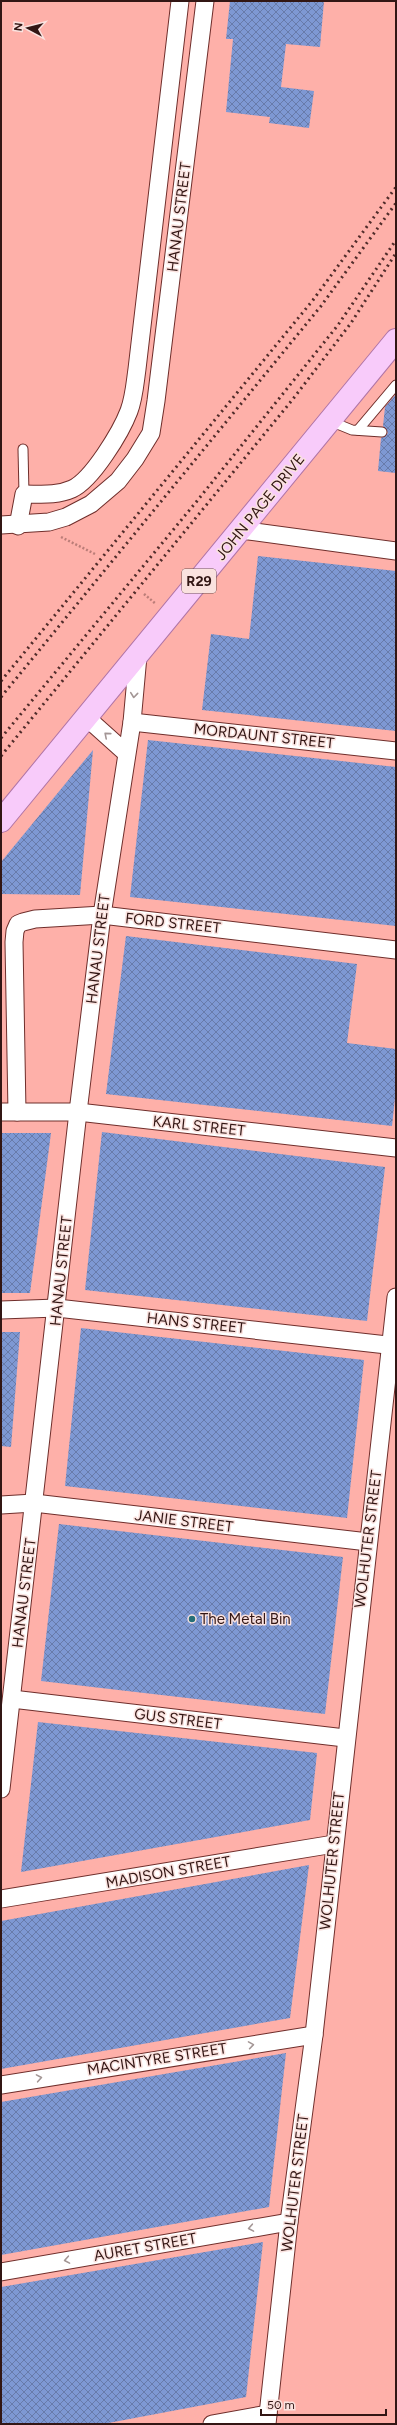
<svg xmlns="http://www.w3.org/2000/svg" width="397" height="2425" font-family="Figtree,sans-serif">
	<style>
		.building { fill: url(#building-cross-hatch) }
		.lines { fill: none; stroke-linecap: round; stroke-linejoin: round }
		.service-casing { stroke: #6f2e2b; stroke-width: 11 }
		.minor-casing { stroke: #6f2e2b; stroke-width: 19 }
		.primary-casing { stroke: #b075a7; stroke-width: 24 }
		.path { stroke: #bb7d78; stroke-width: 2.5; stroke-dasharray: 2 2; stroke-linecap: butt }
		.service { stroke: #fff; stroke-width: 9 }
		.minor { stroke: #fff; stroke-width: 17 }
		.primary { stroke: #f8cbfa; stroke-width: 22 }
		.rail { stroke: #502c2a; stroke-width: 3; stroke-dasharray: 2 4; stroke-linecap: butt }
		.oneway { stroke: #a39695 }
		.poi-dot { fill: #266f78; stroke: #fae2df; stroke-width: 1.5 }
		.labels { text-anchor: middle; stroke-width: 3; stroke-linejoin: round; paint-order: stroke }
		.shield { fill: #fae2df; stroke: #6e5351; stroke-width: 1 }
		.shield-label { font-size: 14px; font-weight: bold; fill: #321614 }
		.street-label { font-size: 15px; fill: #321614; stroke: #fae2df }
		.poi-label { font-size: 15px; fill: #321614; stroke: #fae2df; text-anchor: start }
	</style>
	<defs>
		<pattern id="building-cross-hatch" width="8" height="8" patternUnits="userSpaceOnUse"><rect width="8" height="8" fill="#7e98d3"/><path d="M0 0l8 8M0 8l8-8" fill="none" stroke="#687baa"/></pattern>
	</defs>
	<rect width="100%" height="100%" fill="#feb0a9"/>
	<!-- building -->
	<g class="building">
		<path d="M 230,1 L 324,1 L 320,47 L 286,44 L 281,87 L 314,91 L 309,128 L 269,123 L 270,117 L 226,112 L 233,39 L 226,39 Z"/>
		<path d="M 396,394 L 396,473 L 378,471 L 381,438 L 388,433 L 383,426 L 385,407 Z"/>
		<path d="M 258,556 L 396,571 L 396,731 L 202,710 L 211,634 L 249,639 Z"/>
		<path d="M 148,740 L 396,767 L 396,926 L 130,897 Z"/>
		<path d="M 93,750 L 80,895 L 1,894 L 1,862 Z"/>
		<path d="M 126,936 L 357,964 L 347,1043 L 396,1049 L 396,1089 L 392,1126 L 106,1094 Z"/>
		<path d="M 102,1132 L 385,1167 L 367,1321 L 85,1290 Z"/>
		<path d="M 1,1133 L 51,1133 L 30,1293 L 1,1293 Z"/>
		<path d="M 81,1328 L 364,1360 L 347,1518 L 65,1486 Z"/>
		<path d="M 1,1332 L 20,1332 L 11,1447 L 1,1446 Z"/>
		<path d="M 59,1524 L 343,1557 L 325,1714 L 41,1681 Z"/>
		<path d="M 38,1722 L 317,1753 L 310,1820 L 21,1872 Z"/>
		<path d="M 309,1865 L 290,2018 L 1,2069 L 1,1921 Z"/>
		<path d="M 286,2053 L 269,2207 L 1,2255 L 1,2102 Z"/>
		<path d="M 263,2242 L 246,2397 L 103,2424 L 1,2424 L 1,2287 Z"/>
	</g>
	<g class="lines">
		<!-- service casing -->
		<g class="service-casing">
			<g id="service">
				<path d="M 330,421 L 352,430 L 382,432"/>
				<path d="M 358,430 L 396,385"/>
				<path d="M 23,449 L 24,494"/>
			</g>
		</g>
		<!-- minor casing -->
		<g class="minor-casing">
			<g id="minor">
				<path d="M 1,525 L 49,522 L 66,517 L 91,504 L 118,481 L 135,459 L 151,433 L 156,401 L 205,1"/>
				<path d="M 18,526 L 24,494 C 41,494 56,496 72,489 C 92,480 121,432 129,411 C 134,398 135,383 137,369 L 180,1"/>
				<path d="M 241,530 L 396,551"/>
				<path d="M 87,718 L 126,753"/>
				<path d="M 132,722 L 396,751"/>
				<path d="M 1,1112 L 78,1112 L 396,1148"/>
				<path d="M 17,1112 L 14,942 L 15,931 L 18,924 L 23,922 L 35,919 L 102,915 L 396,950"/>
				<path d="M 1,1310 L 57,1308 L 396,1346"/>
				<path d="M 1,1505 L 34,1503 L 368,1542"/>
				<path d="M 12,1699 L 345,1738"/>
				<path d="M 1,1789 L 78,1112 L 102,915 L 132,722 L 138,656"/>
				<path d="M 1,1899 L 334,1844"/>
				<path d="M 1,2085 L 314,2035"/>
				<path d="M 1,2272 L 289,2222"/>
				<path d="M 212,2424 L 268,2414"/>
				<path d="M 267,2424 L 289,2222 L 314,2035 L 396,1297"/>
			</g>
		</g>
		<!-- primary casing -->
		<g class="primary-casing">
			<path id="primary" d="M 1,821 L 396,340"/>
		</g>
		<!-- path -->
		<g class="path">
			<path d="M 61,537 L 95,554"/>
			<path d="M 144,594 L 156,604"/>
		</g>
		<!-- service -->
		<use href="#service" class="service"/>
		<!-- minor -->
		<use href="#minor" class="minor"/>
		<!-- primary -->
		<use href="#primary" class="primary"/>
		<!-- rail -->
		<g class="rail">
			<path d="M 1,681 L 313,300 L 396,187"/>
			<path d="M 1,697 L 321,306 L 396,203"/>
			<path d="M 1,738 L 197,501 L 338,325 L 396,240"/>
			<path d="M 1,756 L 293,399 L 351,323 L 396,253"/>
		</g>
	</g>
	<!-- one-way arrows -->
	<defs><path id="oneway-chevron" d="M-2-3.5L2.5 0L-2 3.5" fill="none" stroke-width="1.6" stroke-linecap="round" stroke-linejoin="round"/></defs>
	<g class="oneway">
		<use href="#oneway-chevron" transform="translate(134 695) rotate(96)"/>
		<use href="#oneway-chevron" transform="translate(107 735) rotate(-139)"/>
		<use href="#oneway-chevron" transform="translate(251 2045) rotate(-9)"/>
		<use href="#oneway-chevron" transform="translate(39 2078) rotate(-10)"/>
		<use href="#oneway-chevron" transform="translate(251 2228) rotate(170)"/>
		<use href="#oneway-chevron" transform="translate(67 2260) rotate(170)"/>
	</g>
	<!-- markers -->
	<circle class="poi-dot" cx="192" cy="1619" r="4"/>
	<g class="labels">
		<!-- shield labels -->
		<rect class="shield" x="182" y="569" width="34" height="24" rx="3"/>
		<g class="shield-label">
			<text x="199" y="586">R29</text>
		</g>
		<!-- street labels -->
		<g class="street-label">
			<text transform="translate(179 217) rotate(-83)" y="5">HANAU STREET</text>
			<text transform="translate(260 507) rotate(-51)" y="5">JOHN PAGE DRIVE</text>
			<text transform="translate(264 736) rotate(6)" y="5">MORDAUNT STREET</text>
			<text transform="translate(173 923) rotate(6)" y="5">FORD STREET</text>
			<text transform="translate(98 949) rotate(-83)" y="5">HANAU STREET</text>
			<text transform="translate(199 1126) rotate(6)" y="5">KARL STREET</text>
			<text transform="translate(61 1271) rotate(-84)" y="5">HANAU STREET</text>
			<text transform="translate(196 1323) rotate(6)" y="5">HANS STREET</text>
			<text transform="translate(184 1521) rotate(7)" y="5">JANIE STREET</text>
			<text transform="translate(368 1539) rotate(-83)" y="5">WOLHUTER STREET</text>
			<text transform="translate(24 1593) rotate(-83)" y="5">HANAU STREET</text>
			<text transform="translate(178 1719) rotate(7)" y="5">GUS STREET</text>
			<text transform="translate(332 1861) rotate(-84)" y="5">WOLHUTER STREET</text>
			<text transform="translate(168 1872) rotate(-10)" y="5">MADISON STREET</text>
			<text transform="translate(157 2059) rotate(-9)" y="5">MACINTYRE STREET</text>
			<text transform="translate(295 2183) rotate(-83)" y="5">WOLHUTER STREET</text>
			<text transform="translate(145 2247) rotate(-10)" y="5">AURET STREET</text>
		</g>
		<!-- poi labels -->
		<g class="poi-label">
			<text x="200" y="1624">The Metal Bin</text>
		</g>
	</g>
	<!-- border -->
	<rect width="397" height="2425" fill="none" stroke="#321614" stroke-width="4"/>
	<!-- north arrow -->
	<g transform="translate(28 28) rotate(277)" stroke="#fae2df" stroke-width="3" paint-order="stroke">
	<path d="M0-3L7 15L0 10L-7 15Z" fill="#321614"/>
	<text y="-6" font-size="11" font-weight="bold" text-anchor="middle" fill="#321614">N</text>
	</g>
	<!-- scale -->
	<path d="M261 2409v6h125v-6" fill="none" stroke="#321614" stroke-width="2"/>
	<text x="267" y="2409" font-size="12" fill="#321614" stroke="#fae2df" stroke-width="3" paint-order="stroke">50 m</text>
</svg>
